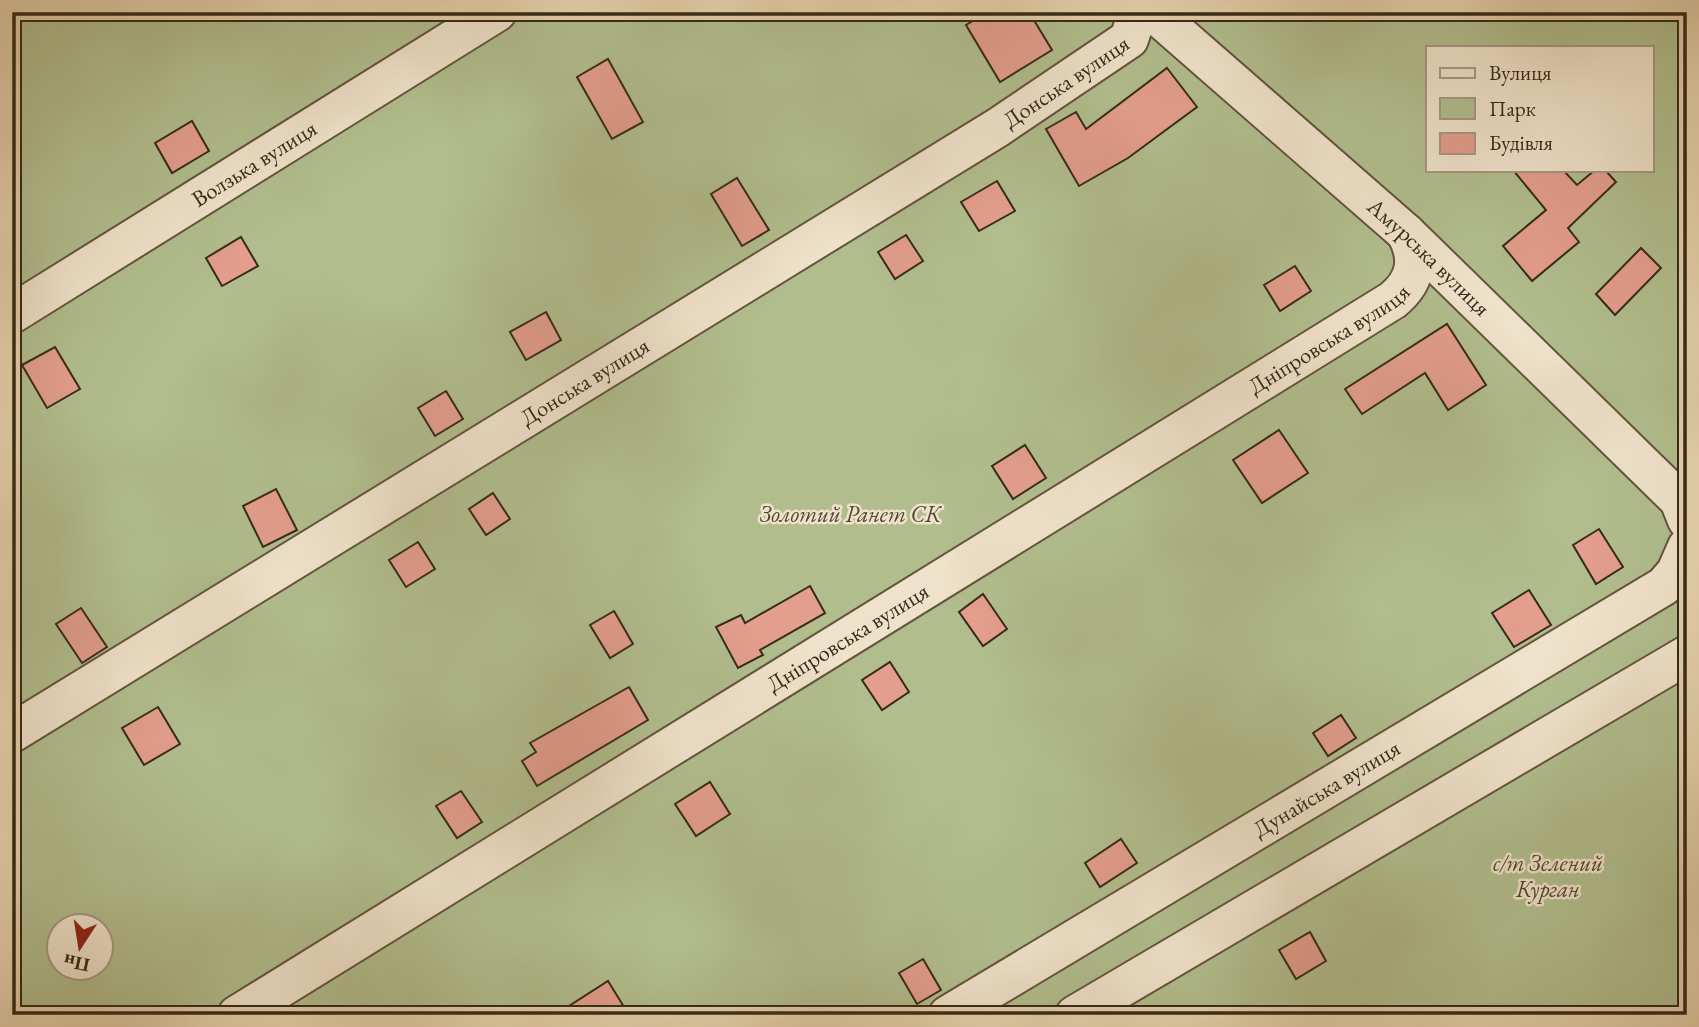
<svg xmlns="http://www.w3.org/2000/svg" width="1699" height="1027" font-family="'EB Garamond',serif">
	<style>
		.green { fill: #b1bd8d; stroke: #747453; stroke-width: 2; fill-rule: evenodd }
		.building { fill: #e39e8d; stroke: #362a19; stroke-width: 2 }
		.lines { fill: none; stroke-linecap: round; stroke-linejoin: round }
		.street-casing { stroke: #62543e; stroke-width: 42 }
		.street { stroke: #efe2ca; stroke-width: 38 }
		.labels { text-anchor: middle; stroke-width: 5; stroke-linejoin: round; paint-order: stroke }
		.street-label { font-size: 23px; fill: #362a19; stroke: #efe2ca }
		.park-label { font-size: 23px; font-style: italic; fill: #4f4730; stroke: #efe2ca }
	</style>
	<rect width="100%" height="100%" fill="#e6d2ad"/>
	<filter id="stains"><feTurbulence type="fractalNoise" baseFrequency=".00286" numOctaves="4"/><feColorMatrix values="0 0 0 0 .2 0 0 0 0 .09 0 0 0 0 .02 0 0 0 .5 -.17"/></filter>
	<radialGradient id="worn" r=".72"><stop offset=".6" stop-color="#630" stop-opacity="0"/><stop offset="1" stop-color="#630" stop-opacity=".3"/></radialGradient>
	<!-- green -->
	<path class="green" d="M 12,12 L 1687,12 L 1687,1015 L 12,1015 ZM 1428,47 L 1652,47 L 1652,170 L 1428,170 ZM 60,926 L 102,926 L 102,968 L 60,968 Z"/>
	<!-- building -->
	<g class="building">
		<path d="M 988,12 L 1029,12 L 1052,50 L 1000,82 L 966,25 Z"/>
		<path d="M 608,59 L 643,122 L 612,139 L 577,77 Z"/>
		<path d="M 1167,68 L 1197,107 L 1128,158 L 1079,186 L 1046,129 L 1076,112 L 1086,129 Z"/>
		<path d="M 192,121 L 209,151 L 172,173 L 155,143 Z"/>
		<path d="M 1513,170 L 1563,170 L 1577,185 L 1595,170 L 1605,170 L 1616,182 L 1568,228 L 1579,242 L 1532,281 L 1503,246 L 1546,210 Z"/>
		<path d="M 737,178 L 769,230 L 742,246 L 711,194 Z"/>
		<path d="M 997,181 L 1015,211 L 979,231 L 961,202 Z"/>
		<path d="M 906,235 L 923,261 L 895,279 L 878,252 Z"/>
		<path d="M 241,237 L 258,266 L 222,286 L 206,258 Z"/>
		<path d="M 1641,248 L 1661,268 L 1615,315 L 1596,294 Z"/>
		<path d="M 1295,266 L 1311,291 L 1280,311 L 1264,285 Z"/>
		<path d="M 546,312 L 561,340 L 526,360 L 510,332 Z"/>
		<path d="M 1447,324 L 1486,385 L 1448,410 L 1425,373 L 1362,414 L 1345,389 Z"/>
		<path d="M 55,347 L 80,389 L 47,408 L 22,365 Z"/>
		<path d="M 446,391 L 463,419 L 435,436 L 418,408 Z"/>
		<path d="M 1279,430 L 1308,473 L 1262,503 L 1233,460 Z"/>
		<path d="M 1025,445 L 1046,478 L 1013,499 L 992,466 Z"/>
		<path d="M 276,489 L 297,530 L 263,547 L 243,506 Z"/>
		<path d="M 493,493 L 510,519 L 486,535 L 469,509 Z"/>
		<path d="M 1599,529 L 1623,567 L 1596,584 L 1573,545 Z"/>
		<path d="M 418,542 L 435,569 L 406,587 L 389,560 Z"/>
		<path d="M 810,586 L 825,613 L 760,650 L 763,655 L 738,668 L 716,627 L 741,615 L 745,623 Z"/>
		<path d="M 1529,590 L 1551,625 L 1514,647 L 1492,613 Z"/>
		<path d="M 983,594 L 1007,629 L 983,646 L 959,612 Z"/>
		<path d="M 81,608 L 107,647 L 82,663 L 56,624 Z"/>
		<path d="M 614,611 L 633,644 L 610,658 L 590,625 Z"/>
		<path d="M 890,662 L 909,692 L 882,710 L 862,680 Z"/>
		<path d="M 629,687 L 648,720 L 537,786 L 522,761 L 536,752 L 530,743 Z"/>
		<path d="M 158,707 L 180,744 L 144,765 L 122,728 Z"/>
		<path d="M 1341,715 L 1356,738 L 1328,756 L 1313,733 Z"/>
		<path d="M 710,782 L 730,814 L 696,836 L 675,804 Z"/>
		<path d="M 461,791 L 482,822 L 457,838 L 436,806 Z"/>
		<path d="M 1121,839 L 1137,863 L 1100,887 L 1085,863 Z"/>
		<path d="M 1310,932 L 1326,961 L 1296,979 L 1279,950 Z"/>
		<path d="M 923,959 L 941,990 L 917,1004 L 899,973 Z"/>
		<path d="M 608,981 L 629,1015 L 555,1015 Z"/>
	</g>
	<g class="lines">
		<!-- street casing -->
		<g class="street-casing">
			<g id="street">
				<path id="s1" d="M 1153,12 L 1406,233 L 1679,500 L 1687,520"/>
				<path id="s2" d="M 12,314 L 497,12"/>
				<path id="s3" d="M 12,733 L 997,128 L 1129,39 L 1136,18 L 1134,12"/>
				<path id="s4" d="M 237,1015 L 1393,300 C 1416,281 1420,259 1406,233"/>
				<path id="s5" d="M 948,1015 L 1664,586 L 1676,572 L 1687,547"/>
				<path d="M 1075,1015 L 1687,655"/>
			</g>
		</g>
		<!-- street -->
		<use href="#street" class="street"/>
	</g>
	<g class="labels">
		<!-- street labels -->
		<g class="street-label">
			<text dy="8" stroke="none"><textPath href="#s3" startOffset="1239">Донська вулиця</textPath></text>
			<text dy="8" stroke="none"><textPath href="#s2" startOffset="285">Волзька вулиця</textPath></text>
			<text dy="8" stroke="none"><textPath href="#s1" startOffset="369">Амурська вулиця</textPath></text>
			<text dy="8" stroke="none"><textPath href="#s4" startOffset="1284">Дніпровська вулиця</textPath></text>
			<text dy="8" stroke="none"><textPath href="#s3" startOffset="672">Донська вулиця</textPath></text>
			<text dy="8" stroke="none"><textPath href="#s4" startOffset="718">Дніпровська вулиця</textPath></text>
			<text dy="8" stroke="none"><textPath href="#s5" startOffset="441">Дунайська вулиця</textPath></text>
		</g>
		<!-- park labels -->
		<g class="park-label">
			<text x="850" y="522">Золотий Ранет СК</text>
			<text x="1548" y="871">с/т Зелений<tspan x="1548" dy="26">Курган</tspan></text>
		</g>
	</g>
	<!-- margin -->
	<rect width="1699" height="1027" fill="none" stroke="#e6d2ad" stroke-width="42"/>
	<rect x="14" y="14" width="1671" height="999" fill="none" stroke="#362a19" stroke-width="3.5"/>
	<rect x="21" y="21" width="1657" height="985" fill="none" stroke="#362a19" stroke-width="2"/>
	<!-- legend -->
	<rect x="1426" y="46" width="228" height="126" fill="#efe2ca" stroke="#a59883" stroke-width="2"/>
	<rect x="1440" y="68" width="35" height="10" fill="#efe2ca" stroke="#a59883" stroke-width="2"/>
	<text x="1489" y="80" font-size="21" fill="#362a19">Вулиця</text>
	<rect x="1440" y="98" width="35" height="21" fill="#b1bd8d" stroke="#a59883" stroke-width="2"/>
	<text x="1489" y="116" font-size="21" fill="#362a19">Парк</text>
	<rect x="1440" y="133" width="35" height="21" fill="#e39e8d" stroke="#a59883" stroke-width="2"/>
	<text x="1489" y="150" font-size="21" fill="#362a19">Будівля</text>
	<!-- north arrow -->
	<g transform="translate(80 947) rotate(192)"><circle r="33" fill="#efe2ca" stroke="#a59883" stroke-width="2"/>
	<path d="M0-5L12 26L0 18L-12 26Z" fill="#8f2418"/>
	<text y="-10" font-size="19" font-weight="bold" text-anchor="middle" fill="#362a19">Пн</text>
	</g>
	<rect width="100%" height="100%" filter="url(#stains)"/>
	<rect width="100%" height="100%" fill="url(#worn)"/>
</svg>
